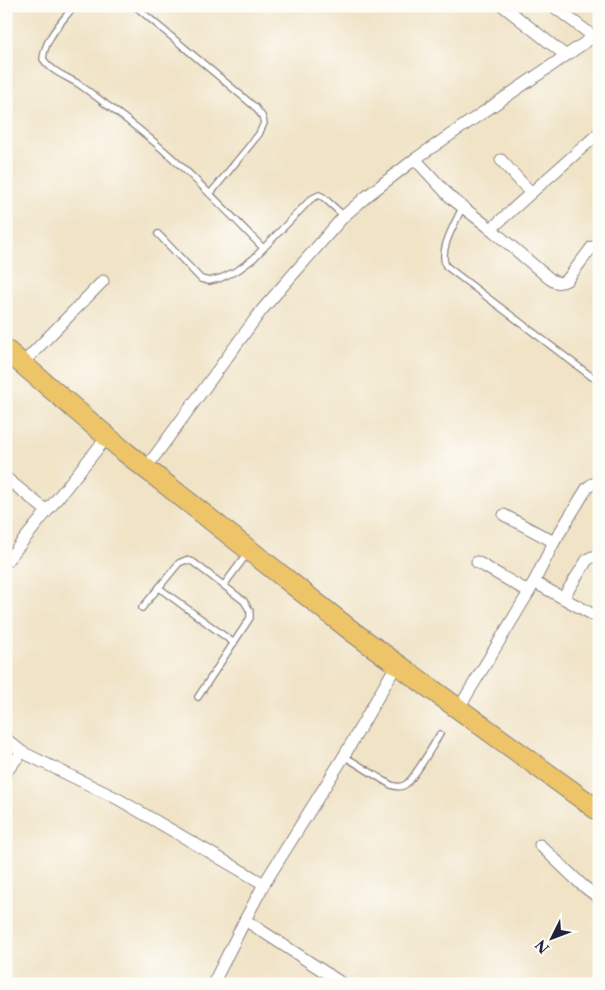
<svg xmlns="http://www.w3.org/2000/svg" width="605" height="990" font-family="'Libre Caslon Text',serif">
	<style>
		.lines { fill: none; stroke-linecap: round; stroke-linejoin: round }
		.lane-casing { stroke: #898280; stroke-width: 8 }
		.street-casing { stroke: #898280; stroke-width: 13 }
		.highway-casing { stroke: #898280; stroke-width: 22 }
		.lane { stroke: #fff; stroke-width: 5.5 }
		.street { stroke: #fff; stroke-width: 11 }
		.highway { stroke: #eec469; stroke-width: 20 }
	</style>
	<rect width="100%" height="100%" fill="#fdfcf7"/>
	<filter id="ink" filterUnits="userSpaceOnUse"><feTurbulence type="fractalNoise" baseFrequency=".02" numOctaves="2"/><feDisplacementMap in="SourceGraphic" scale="10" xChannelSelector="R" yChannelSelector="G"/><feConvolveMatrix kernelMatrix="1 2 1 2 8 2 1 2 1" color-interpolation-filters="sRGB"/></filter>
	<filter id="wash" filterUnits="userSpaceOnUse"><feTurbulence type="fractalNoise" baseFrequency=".0096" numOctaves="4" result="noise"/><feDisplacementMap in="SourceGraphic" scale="20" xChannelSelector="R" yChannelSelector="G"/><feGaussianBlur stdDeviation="1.12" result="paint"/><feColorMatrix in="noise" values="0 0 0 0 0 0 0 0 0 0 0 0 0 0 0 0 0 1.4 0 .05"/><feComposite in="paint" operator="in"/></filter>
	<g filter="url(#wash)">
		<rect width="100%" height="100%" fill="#f0e3c6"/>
	</g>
	<g filter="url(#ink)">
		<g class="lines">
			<!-- lane casing -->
			<g class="lane-casing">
				<g id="lane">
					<path d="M 74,6 C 61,23 45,38 43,59 C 51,71 65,76 77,83 C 93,94 108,106 123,117 C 175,156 218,202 263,248"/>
					<path d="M 135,6 L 255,107 L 262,116 L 264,123 L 259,134 L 210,194"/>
					<path d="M 462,208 C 455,223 438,251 446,266 L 592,377"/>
					<path d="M 158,234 L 201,279 L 209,281 L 221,278 L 238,270 L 253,259 L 311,199 L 319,195 L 323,197 L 344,216"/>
					<path d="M 224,585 L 247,554"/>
					<path d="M 159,588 L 234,643"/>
					<path d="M 142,608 L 179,563 L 186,560 L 193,562 L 244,601 L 250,611 L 250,618 L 198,697"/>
					<path d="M 344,756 L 391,785 C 396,787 401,788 406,784 C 415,778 433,745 440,734"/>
				</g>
			</g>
			<!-- street casing -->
			<g class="street-casing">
				<g id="street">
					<path d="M 503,6 L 565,55"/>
					<path d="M 553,6 L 593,36"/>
					<path d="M 415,159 L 451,198 L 491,229 L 531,193 L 501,160"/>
					<path d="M 531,193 L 599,133"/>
					<path d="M 491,229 L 550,279 C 556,283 560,284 567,280 L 592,247"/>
					<path d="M 22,364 L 103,281"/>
					<path d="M 146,468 L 261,311 L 344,216 L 367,196 L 415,159 L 599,33"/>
					<path d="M 6,478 L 47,511"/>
					<path d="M 504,515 L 554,542"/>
					<path d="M 6,562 L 107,437"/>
					<path d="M 477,562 L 529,592"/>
					<path d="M 534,582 L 599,618"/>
					<path d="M 563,598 L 587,560 L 592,557 L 599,557"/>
					<path d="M 459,708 L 529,592 L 554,542 L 587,488 L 592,484 L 599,484"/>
					<path d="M 6,739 L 22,752 L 118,799 L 264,884"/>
					<path d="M 6,772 L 22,752"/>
					<path d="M 540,845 L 582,885 L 599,898"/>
					<path d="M 213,984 L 245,920"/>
					<path d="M 343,984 L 245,920 L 264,884 L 344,756 L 397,664"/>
				</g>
			</g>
			<!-- highway casing -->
			<g class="highway-casing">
				<path id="highway" d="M 6,350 L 125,452 L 353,632 L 599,811"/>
			</g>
			<!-- lane -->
			<use href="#lane" class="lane"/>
			<!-- street -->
			<use href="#street" class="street"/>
			<!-- highway -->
			<use href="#highway" class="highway"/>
		</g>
	</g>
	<!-- margin -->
	<rect width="605" height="990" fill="none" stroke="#fdfcf7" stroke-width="25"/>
	<!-- north arrow -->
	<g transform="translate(552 938) rotate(228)" stroke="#fdfcf7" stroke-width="4" paint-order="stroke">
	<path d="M0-4L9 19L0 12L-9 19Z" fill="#22223b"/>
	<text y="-8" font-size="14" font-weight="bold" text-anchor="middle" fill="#22223b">N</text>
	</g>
</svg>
